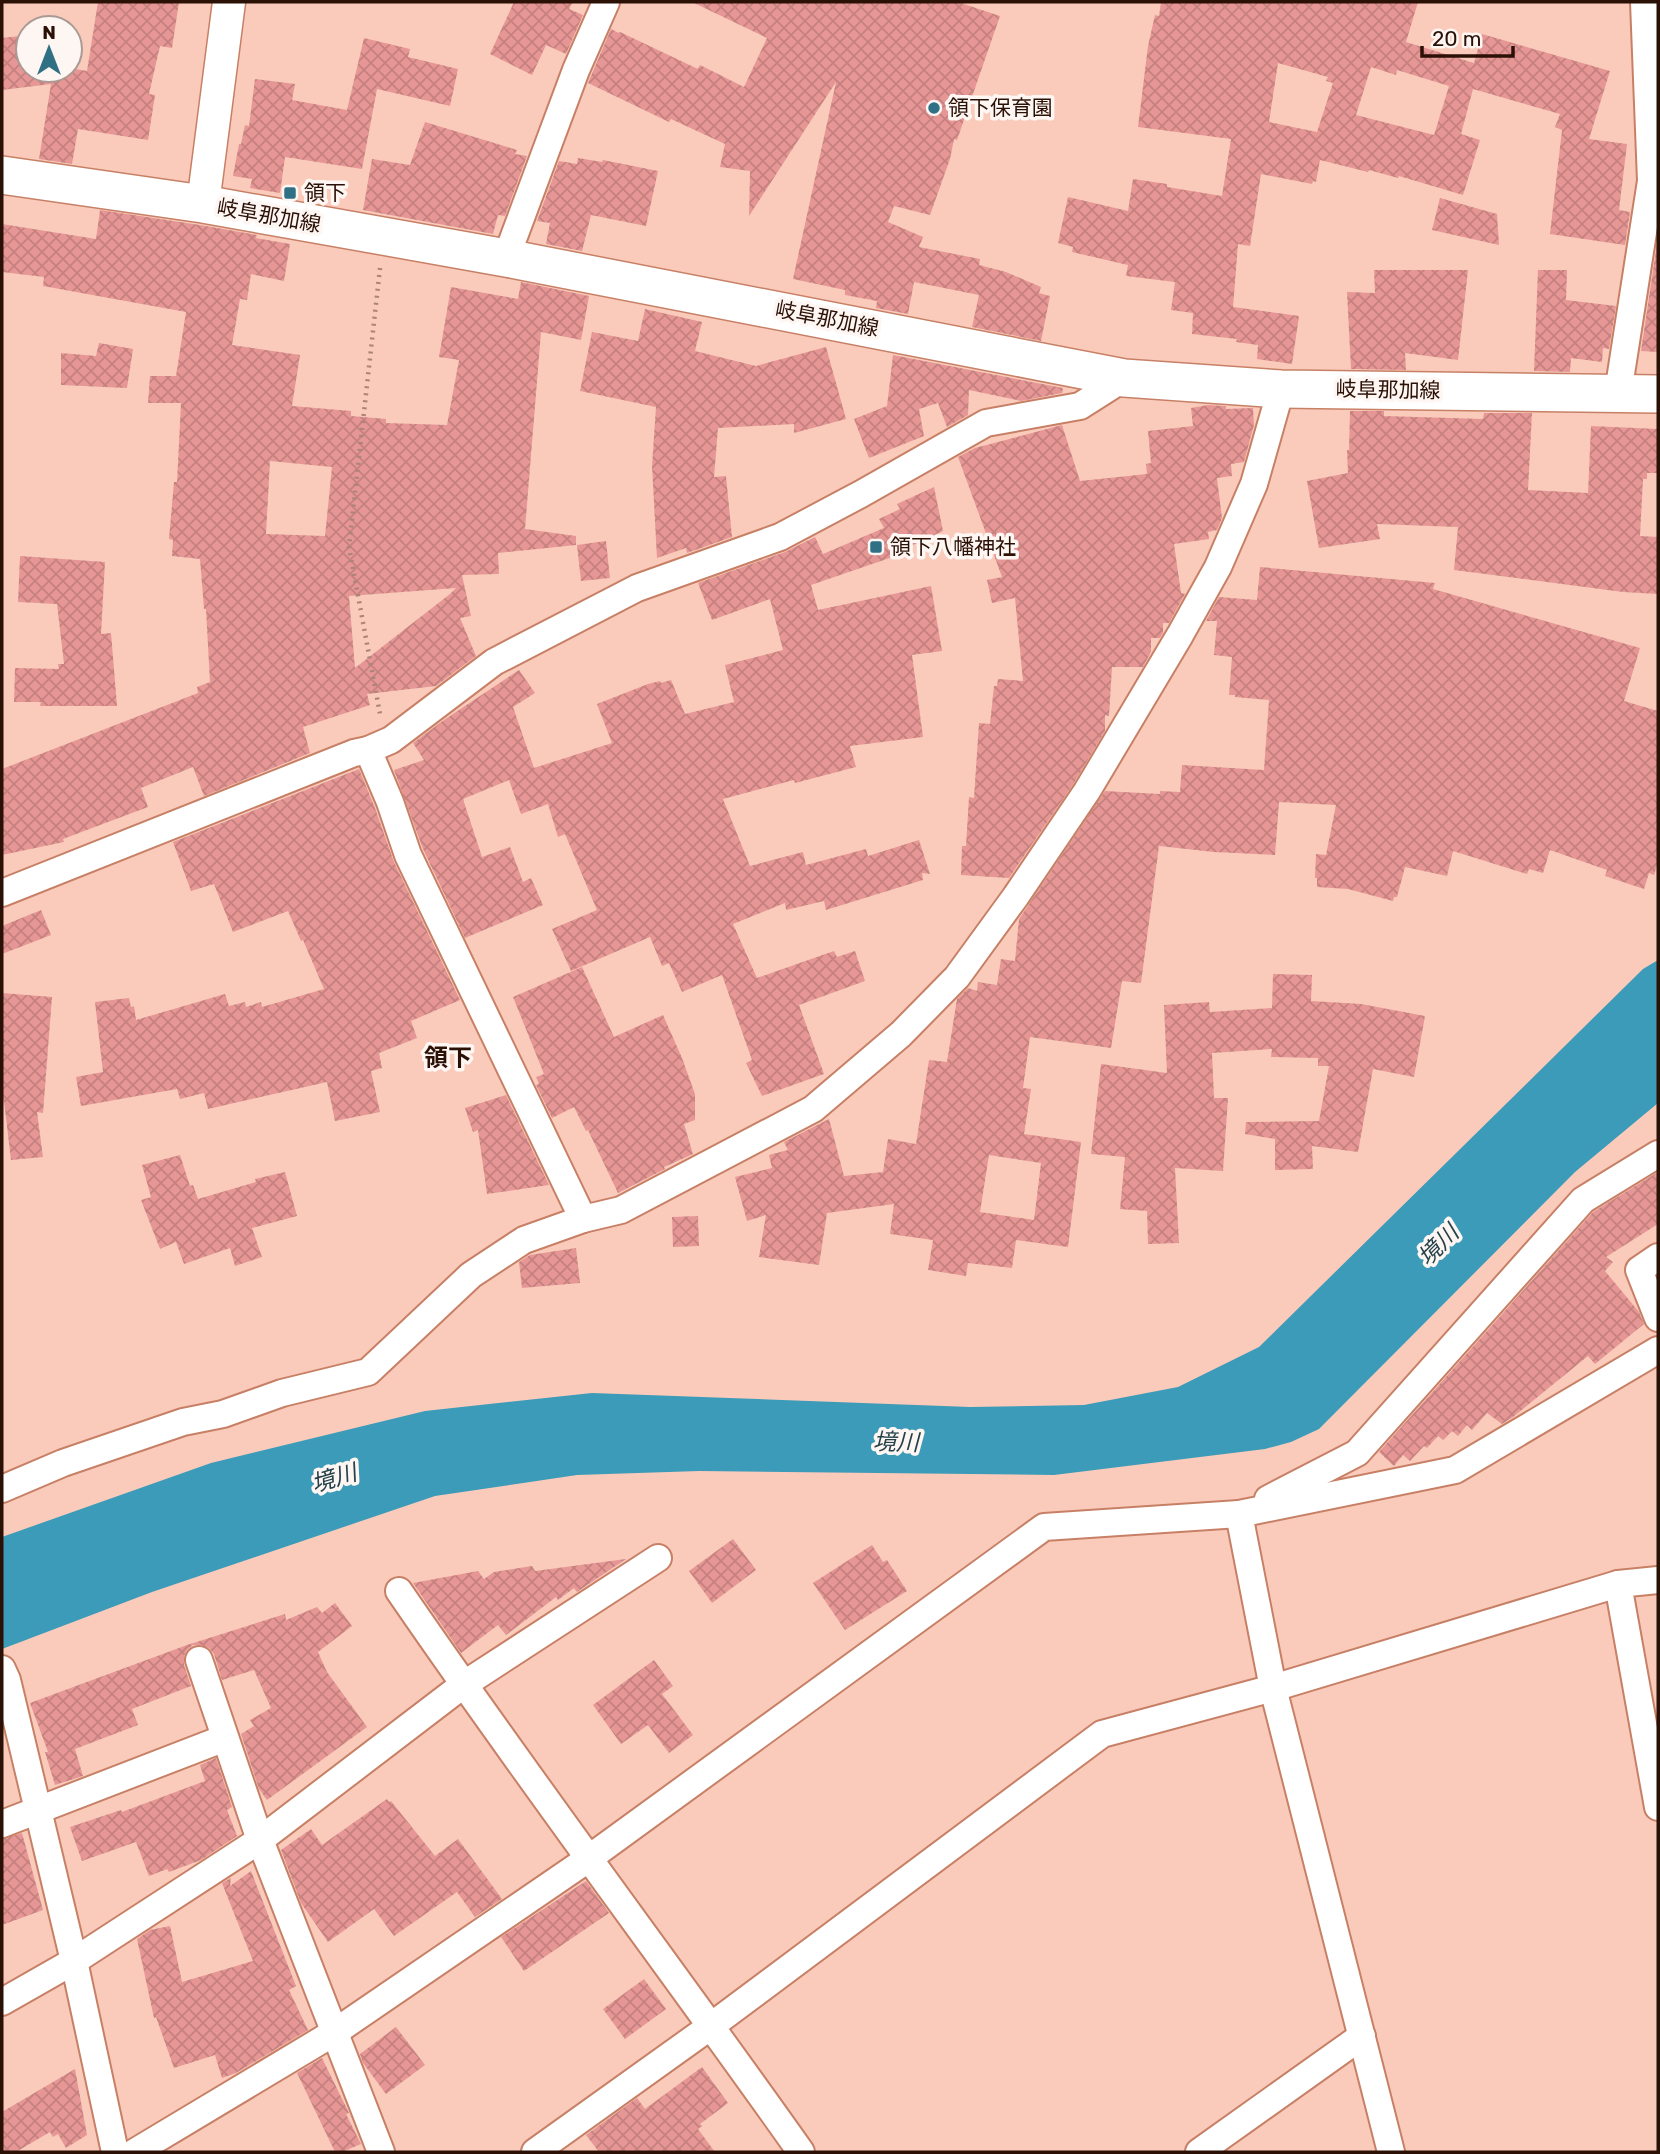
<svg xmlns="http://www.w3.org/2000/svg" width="1660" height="2154" font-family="Rubik,'Noto Sans JP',sans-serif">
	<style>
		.water { fill: #3b9bb8 }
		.building { fill: url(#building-cross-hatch); fill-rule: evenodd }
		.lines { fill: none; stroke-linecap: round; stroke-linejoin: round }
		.minor-casing { stroke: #c78066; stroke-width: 30 }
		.tertiary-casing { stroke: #c78066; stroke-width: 35 }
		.secondary-casing { stroke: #c78066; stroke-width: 40 }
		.path { stroke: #ab8476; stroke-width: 4.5; stroke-dasharray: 2 5; stroke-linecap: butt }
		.minor { stroke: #fff; stroke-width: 26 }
		.tertiary { stroke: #fff; stroke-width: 32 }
		.secondary { stroke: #fff; stroke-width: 37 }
		.poi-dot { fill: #307084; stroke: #fef6f3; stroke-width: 2.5 }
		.labels { text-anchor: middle; stroke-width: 7; stroke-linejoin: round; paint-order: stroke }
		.poi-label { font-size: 21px; fill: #2b1006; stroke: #fef6f3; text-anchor: start }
		.street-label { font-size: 21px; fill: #2b1006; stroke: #fef6f3 }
		.water-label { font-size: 23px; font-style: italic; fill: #25424b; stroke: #fef6f3 }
		.quarter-label { font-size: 24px; font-weight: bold; fill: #2b1006; stroke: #fef6f3 }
	</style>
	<defs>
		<pattern id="building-cross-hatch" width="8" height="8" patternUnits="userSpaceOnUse" patternTransform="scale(1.75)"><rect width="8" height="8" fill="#e69795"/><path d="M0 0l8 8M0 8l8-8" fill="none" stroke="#c5817f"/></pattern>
	</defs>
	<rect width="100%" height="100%" fill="#facbbb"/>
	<!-- water -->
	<path class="water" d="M 1658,960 L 1658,1103 L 1575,1172 L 1319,1429 L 1291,1442 L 1265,1449 L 1054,1475 L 699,1471 L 577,1475 L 435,1496 L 152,1592 L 2,1649 L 2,1537 L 211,1463 L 425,1411 L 592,1393 L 970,1407 L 1084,1405 L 1178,1387 L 1259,1347 L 1643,969 Z"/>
	<!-- building -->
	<g class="building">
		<path d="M 98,2 L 179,2 L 172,48 L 160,46 L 149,94 L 155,95 L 148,140 L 78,129 L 72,164 L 39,159 L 51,84 L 2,90 L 2,38 L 28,35 L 28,70 L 70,70 L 70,68 L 87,71 Z"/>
		<path d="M 514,2 L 573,2 L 569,9 L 583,15 L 566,54 L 546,45 L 532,75 L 490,54 Z"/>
		<path d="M 692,2 L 958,2 L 1000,16 L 957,140 L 954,139 L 950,159 L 930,215 L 894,206 L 888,222 L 923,237 L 919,247 L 980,259 L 979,265 L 1006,272 L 1041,287 L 1039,293 L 1050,296 L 1041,341 L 972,327 L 979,295 L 914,282 L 908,314 L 876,308 L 877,301 L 845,295 L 845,290 L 793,279 L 836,82 L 749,216 L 750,171 L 720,167 L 725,144 L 671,119 L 669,122 L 588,83 L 611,29 L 619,33 L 620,32 L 698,69 L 700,65 L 744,87 L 767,38 Z"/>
		<path d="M 1161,2 L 1418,2 L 1406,42 L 1474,63 L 1482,34 L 1610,71 L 1589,139 L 1627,144 L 1619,210 L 1630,212 L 1625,245 L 1550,234 L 1562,130 L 1555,127 L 1560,114 L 1473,89 L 1461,134 L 1480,140 L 1463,195 L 1399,176 L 1398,178 L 1369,170 L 1368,172 L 1320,160 L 1316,182 L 1313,181 L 1312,184 L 1261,174 L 1250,246 L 1238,244 L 1233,307 L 1299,316 L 1292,364 L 1257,359 L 1258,345 L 1236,342 L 1237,339 L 1192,334 L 1193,313 L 1171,310 L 1175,282 L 1126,276 L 1128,265 L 1072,252 L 1073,247 L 1058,243 L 1068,197 L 1128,211 L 1133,179 L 1167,184 L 1167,187 L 1222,196 L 1231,139 L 1138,127 L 1148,46 L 1155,15 L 1159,16 ZM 1278,63 L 1328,77 L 1326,81 L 1333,83 L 1317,132 L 1269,122 ZM 1371,67 L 1396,75 L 1397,70 L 1449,86 L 1434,135 L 1356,115 Z"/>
		<path d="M 364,38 L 410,49 L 408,57 L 458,69 L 450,106 L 377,89 L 362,169 L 285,157 L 280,193 L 250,188 L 252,179 L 233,176 L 239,144 L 241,144 L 245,125 L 249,126 L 255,79 L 295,84 L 292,100 L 347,110 Z"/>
		<path d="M 425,122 L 517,150 L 515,154 L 527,156 L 505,216 L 498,215 L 493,234 L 363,210 L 372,159 L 410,165 Z"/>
		<path d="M 578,158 L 602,162 L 603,160 L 658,171 L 646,226 L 591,215 L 582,251 L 546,244 L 550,223 L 537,221 L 559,161 L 577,164 Z"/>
		<path d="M 1440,198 L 1497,214 L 1499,245 L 1432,230 Z"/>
		<path d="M 100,210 L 200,225 L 257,235 L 256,238 L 290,244 L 284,281 L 251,274 L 247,300 L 240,299 L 232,345 L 300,355 L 292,406 L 351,411 L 351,416 L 386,419 L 386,423 L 447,425 L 459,360 L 439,357 L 451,287 L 518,299 L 521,282 L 589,296 L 581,340 L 541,332 L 525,529 L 576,536 L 576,545 L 498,553 L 499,574 L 462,575 L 471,616 L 460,618 L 476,656 L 436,686 L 367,694 L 370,705 L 303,727 L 310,753 L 204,796 L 193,767 L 141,788 L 148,807 L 63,839 L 64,842 L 2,855 L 2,769 L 198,693 L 197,687 L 210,682 L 206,609 L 204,609 L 200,559 L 172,556 L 173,540 L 169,539 L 174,482 L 177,482 L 181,403 L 148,403 L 150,376 L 176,376 L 186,312 L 43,286 L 44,277 L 2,272 L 2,224 L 96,239 ZM 270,461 L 332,467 L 325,536 L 266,534 ZM 456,588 L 450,594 L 355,668 L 349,596 Z"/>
		<path d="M 1658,237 L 1658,352 L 1641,351 Z"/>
		<path d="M 1374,270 L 1468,270 L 1458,360 L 1405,353 L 1406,370 L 1351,369 L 1347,292 L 1375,293 Z"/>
		<path d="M 1538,270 L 1567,270 L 1566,300 L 1616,306 L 1609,349 L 1603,348 L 1602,362 L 1571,358 L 1570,372 L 1534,371 Z"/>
		<path d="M 645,309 L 702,322 L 695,351 L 756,366 L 826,347 L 846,419 L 794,433 L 794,424 L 718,428 L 714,477 L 726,476 L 732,537 L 687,553 L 686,548 L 657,558 L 652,466 L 656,407 L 580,391 L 592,332 L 638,341 Z"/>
		<path d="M 99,343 L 133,349 L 127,388 L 61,385 L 61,353 L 96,356 Z"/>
		<path d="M 893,355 L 1063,388 L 1062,393 L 1021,401 L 969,390 L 968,415 L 947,427 L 938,403 L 919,409 L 924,436 L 869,458 L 854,419 L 887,406 Z"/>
		<path d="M 1208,405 L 1226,406 L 1226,409 L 1253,408 L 1254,425 L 1244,462 L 1231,464 L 1232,476 L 1217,478 L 1222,518 L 1217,530 L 1208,532 L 1209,539 L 1174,544 L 1181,593 L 1185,594 L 1169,623 L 1163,623 L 1163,633 L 1160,638 L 1151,638 L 1151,652 L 1143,667 L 1112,667 L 1109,716 L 1105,715 L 1105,731 L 1074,783 L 1009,878 L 961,875 L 962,846 L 966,846 L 969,797 L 974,798 L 979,723 L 990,724 L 994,686 L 997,686 L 998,679 L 1023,681 L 1015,598 L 992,603 L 987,580 L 1002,577 L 958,457 L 975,448 L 1062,425 L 1080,481 L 1147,474 L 1146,464 L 1151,463 L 1148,431 L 1193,426 L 1191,408 Z"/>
		<path d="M 1350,411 L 1384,411 L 1384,416 L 1483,419 L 1484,413 L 1532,413 L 1528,490 L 1588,493 L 1591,426 L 1658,429 L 1658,473 L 1647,473 L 1647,479 L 1643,479 L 1640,536 L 1658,537 L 1658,594 L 1623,592 L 1454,570 L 1458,527 L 1377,524 L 1380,539 L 1319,548 L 1307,481 L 1348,473 L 1347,450 L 1349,450 Z"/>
		<path d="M 934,487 L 943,531 L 911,546 L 913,550 L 811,585 L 818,610 L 931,586 L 942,651 L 912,655 L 923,737 L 850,746 L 856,767 L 795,783 L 794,780 L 723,799 L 750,866 L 803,852 L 806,865 L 866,849 L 868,856 L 919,840 L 930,874 L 922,873 L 923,880 L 826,910 L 824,901 L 786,910 L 785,903 L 733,924 L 757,978 L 834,951 L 837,957 L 855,951 L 865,981 L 799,1005 L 824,1074 L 762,1096 L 746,1063 L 752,1060 L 722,975 L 682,992 L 669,963 L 662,966 L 650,937 L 571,971 L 552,929 L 597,910 L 565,834 L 558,837 L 548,804 L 521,814 L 509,780 L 463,799 L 482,857 L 510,847 L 523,882 L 531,878 L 543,905 L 465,938 L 423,849 L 394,770 L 424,760 L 413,743 L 444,720 L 519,670 L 535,693 L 513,707 L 534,768 L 612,743 L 597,704 L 648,684 L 660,681 L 661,683 L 671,680 L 685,714 L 734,702 L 725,665 L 783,650 L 770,599 L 712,620 L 698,583 L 785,552 L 815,537 L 823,554 L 884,528 L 879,519 L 900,509 L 897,504 Z"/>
		<path d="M 606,541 L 610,578 L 581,581 L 577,545 Z"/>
		<path d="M 20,556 L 105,562 L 101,634 L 111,633 L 117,706 L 40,706 L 41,702 L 14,702 L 15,668 L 59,669 L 58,664 L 64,664 L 57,604 L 18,602 Z"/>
		<path d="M 1260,567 L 1435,583 L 1433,589 L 1640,648 L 1624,701 L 1658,711 L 1658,862 L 1654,875 L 1649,873 L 1644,889 L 1605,876 L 1607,870 L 1550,850 L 1543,873 L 1529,869 L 1527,874 L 1453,851 L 1447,876 L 1405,867 L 1397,897 L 1394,897 L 1393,901 L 1348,889 L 1317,887 L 1317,878 L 1315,878 L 1316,854 L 1326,855 L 1336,805 L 1279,802 L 1275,855 L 1214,852 L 1159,846 L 1141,983 L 1122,981 L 1111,1048 L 1030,1037 L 1023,1088 L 1031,1089 L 1024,1134 L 1081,1142 L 1068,1247 L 1016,1240 L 1012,1268 L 968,1263 L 966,1276 L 928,1270 L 933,1240 L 890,1234 L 894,1204 L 827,1213 L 819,1265 L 759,1257 L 766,1215 L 747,1221 L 735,1177 L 772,1168 L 769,1155 L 788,1150 L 784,1142 L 829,1119 L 844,1176 L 883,1172 L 888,1139 L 916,1144 L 929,1060 L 947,1062 L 957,999 L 968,988 L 977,991 L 978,982 L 997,985 L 1001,959 L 1015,961 L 1019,919 L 1105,791 L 1160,794 L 1160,791 L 1180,792 L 1182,765 L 1264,770 L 1269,700 L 1235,697 L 1235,695 L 1229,695 L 1232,657 L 1214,655 L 1217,621 L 1206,621 L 1219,597 L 1257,600 ZM 989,1155 L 1041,1163 L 1034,1220 L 980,1212 Z"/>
		<path d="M 359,769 L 375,808 L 394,862 L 460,1000 L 411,1021 L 417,1038 L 379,1053 L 382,1068 L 371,1071 L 380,1112 L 335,1121 L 327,1082 L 208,1109 L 204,1093 L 180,1099 L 177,1089 L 81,1106 L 76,1077 L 103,1072 L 95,1002 L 129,998 L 131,1007 L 134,1006 L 136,1020 L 225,994 L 229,1006 L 245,1002 L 246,1007 L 261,1002 L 262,1007 L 324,989 L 303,940 L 301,941 L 288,911 L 233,932 L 214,884 L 191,891 L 173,842 Z"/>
		<path d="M 41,910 L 51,935 L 2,954 L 2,926 Z"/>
		<path d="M 582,967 L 614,1037 L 663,1015 L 682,1058 L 695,1094 L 695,1120 L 684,1124 L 693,1154 L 664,1167 L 665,1169 L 618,1193 L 588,1130 L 586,1131 L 574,1107 L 552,1118 L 536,1085 L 539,1084 L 536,1077 L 544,1074 L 513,997 Z"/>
		<path d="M 1273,974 L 1312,975 L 1311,1001 L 1361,1004 L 1425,1016 L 1414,1077 L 1373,1069 L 1358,1152 L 1312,1146 L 1313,1169 L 1275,1170 L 1275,1139 L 1245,1134 L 1246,1122 L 1319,1121 L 1329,1066 L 1318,1066 L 1318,1058 L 1271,1057 L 1272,1049 L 1212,1053 L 1214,1098 L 1228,1098 L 1223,1171 L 1175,1168 L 1179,1243 L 1148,1244 L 1147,1211 L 1120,1209 L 1125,1157 L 1091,1154 L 1101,1064 L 1167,1073 L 1164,1005 L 1209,1002 L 1210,1012 L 1272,1008 Z"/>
		<path d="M 2,993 L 52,997 L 43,1113 L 37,1112 L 43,1157 L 11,1160 L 4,1101 L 2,1101 Z"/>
		<path d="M 506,1095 L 549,1185 L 487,1194 L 478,1130 L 473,1132 L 465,1108 Z"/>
		<path d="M 180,1155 L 190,1186 L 193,1185 L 198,1199 L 256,1182 L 255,1179 L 285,1172 L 297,1216 L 252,1228 L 262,1257 L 235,1266 L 230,1248 L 184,1264 L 176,1242 L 160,1249 L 141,1200 L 151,1197 L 142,1165 Z"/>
		<path d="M 1658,1172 L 1658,1224 L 1606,1257 L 1613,1262 L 1605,1271 L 1639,1312 L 1644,1324 L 1595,1364 L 1588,1356 L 1513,1417 L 1502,1424 L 1487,1413 L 1472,1430 L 1467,1425 L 1458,1436 L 1452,1431 L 1443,1440 L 1438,1436 L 1427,1448 L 1424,1446 L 1410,1461 L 1403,1455 L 1394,1466 L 1379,1452 L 1593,1212 Z"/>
		<path d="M 698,1216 L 699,1246 L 673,1247 L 672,1217 Z"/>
		<path d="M 576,1248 L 580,1283 L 522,1288 L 519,1262 L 530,1255 Z"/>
		<path d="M 733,1539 L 756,1570 L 712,1603 L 689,1571 Z"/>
		<path d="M 872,1545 L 883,1562 L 887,1560 L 907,1591 L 845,1630 L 813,1583 Z"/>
		<path d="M 626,1559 L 577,1592 L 574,1588 L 558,1600 L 556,1597 L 506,1635 L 498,1625 L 461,1653 L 413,1583 L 478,1571 L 484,1579 L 494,1572 L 532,1566 L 535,1571 Z"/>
		<path d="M 335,1603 L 352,1626 L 318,1652 L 327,1672 L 367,1727 L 267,1800 L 259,1789 L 241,1734 L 254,1726 L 250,1720 L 271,1708 L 254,1670 L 222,1680 L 214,1654 L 209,1648 L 201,1645 L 193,1645 L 187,1650 L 184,1656 L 184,1665 L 191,1686 L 132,1709 L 138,1725 L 75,1749 L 83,1776 L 55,1785 L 45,1752 L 48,1752 L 30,1703 L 187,1645 L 285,1614 L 286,1620 L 317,1607 L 322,1613 Z"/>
		<path d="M 654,1660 L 673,1686 L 662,1694 L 693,1735 L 669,1753 L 648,1725 L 621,1744 L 593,1705 Z"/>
		<path d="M 216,1758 L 232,1807 L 227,1810 L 237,1836 L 201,1860 L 169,1872 L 167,1869 L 149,1876 L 136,1842 L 82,1861 L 70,1827 L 121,1810 L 122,1812 L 205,1781 L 200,1765 Z"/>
		<path d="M 387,1799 L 389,1802 L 391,1801 L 435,1856 L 458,1839 L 502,1899 L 475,1917 L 457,1892 L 394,1936 L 374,1909 L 328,1942 L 301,1903 L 281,1850 L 311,1829 L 322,1845 Z"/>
		<path d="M 22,1833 L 43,1910 L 2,1925 L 2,1839 Z"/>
		<path d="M 251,1871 L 296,1986 L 289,1990 L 308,2030 L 236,2073 L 222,2078 L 215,2055 L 174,2068 L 156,2017 L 154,2018 L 137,1939 L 150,1930 L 170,1926 L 182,1982 L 253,1961 L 222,1883 L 231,1878 L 230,1886 Z"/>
		<path d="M 586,1881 L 609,1913 L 524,1971 L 501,1937 Z"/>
		<path d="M 644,1979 L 666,2009 L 625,2039 L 603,2009 Z"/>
		<path d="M 396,2027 L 425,2065 L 386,2094 L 363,2063 L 360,2054 Z"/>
		<path d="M 322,2058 L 349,2113 L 346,2114 L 361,2144 L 342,2152 L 335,2152 L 297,2073 Z"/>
		<path d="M 702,2067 L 728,2103 L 700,2124 L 702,2126 L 698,2129 L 715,2152 L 599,2152 L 586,2135 L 637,2098 L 645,2109 Z"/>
		<path d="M 75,2069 L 87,2135 L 66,2148 L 58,2134 L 53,2137 L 50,2132 L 16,2152 L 2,2152 L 2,2112 Z"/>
	</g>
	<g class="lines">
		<!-- minor casing -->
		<g class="minor-casing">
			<g id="minor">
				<path d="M 506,258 L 576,70 L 606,2"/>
				<path d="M 1618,393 L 1651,181 L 1644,2"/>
				<path d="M 368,750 L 390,802 L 408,855 L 583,1219"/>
				<path d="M 2,893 L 354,753 L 368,750 L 391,740 L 494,662 L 637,588 L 780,537 L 861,494 L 986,423 L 1080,406 L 1124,378"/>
				<path d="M 1658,1257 L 1639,1270 L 1658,1318"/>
				<path d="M 2,1489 L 63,1463 L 183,1422 L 223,1414 L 282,1393 L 368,1372 L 471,1275 L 524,1240 L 583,1219 L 621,1210 L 813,1109 L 901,1034 L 957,977 L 1016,896 L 1087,791 L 1180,635 L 1218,567 L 1254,484 L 1281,389"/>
				<path d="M 1268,1499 L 1357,1453 L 1583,1200 L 1658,1154"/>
				<path d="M 1239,1514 L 1273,1688 L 1391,2152"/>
				<path d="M 1618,1584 L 1658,1807"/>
				<path d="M 399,1591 C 529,1781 668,1964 801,2152"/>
				<path d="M 199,1660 L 260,1840 L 381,2152"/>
				<path d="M 2,1669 L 7,1680 L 74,1961 L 115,2152"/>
				<path d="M 2,1824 L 225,1738"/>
				<path d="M 2,2002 L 74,1961 L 260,1840 L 463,1685 L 658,1558"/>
				<path d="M 135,2152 L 335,2032 L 588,1859 L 1044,1527 L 1239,1514 L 1455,1470 L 1658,1350"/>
				<path d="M 535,2152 L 711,2026 L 1102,1734 L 1273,1688 L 1618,1584 L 1658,1580"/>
				<path d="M 1199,2152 L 1362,2036"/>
			</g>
		</g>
		<!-- tertiary casing -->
		<g class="tertiary-casing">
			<path id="tertiary" d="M 203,204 L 229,2"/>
		</g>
		<!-- secondary casing -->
		<g class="secondary-casing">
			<path id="secondary" d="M 2,175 L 203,204 L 506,258 L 1124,378 L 1281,389 L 1658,394"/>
		</g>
		<!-- path -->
		<path class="path" d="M 380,268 L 349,547 L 380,714"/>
		<!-- minor -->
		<use href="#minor" class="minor"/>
		<!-- tertiary -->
		<use href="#tertiary" class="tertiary"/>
		<!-- secondary -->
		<use href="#secondary" class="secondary"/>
	</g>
	<!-- markers -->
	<g class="poi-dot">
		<circle cx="934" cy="108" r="7"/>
		<rect x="283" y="186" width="14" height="14" rx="3.5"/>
		<rect x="869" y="540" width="14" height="14" rx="3.5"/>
	</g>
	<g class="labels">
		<!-- poi labels -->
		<g class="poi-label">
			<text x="948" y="115">領下保育園</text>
			<text x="304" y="200">領下</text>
			<text x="890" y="554">領下八幡神社</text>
		</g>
		<!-- street labels -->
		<g class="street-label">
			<text transform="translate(269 216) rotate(10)" y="7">岐阜那加線</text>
			<text transform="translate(827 319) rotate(11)" y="7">岐阜那加線</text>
			<text transform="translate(1388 390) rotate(1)" y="7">岐阜那加線</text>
		</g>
		<!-- water labels -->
		<g class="water-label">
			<text transform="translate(1438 1245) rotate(-45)" y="8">境川</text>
			<text transform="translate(896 1442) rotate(1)" y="8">境川</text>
			<text transform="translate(334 1478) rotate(-17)" y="8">境川</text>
		</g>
		<!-- quarter labels -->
		<g class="quarter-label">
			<text x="448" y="1066">領下</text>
		</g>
	</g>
	<!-- border -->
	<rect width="1660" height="2154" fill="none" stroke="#2b1006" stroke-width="7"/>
	<!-- north arrow -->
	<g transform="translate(49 49)"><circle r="33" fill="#fef6f3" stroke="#aa9a94" stroke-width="2"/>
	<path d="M0-5L12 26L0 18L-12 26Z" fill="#307084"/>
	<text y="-10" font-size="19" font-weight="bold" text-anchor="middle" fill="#2b1006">N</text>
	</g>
	<!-- scale -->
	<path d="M1422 46v10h91v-10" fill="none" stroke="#2b1006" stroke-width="3.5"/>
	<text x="1432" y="46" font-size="21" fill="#2b1006" stroke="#fef6f3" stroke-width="5" paint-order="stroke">20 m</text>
</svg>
